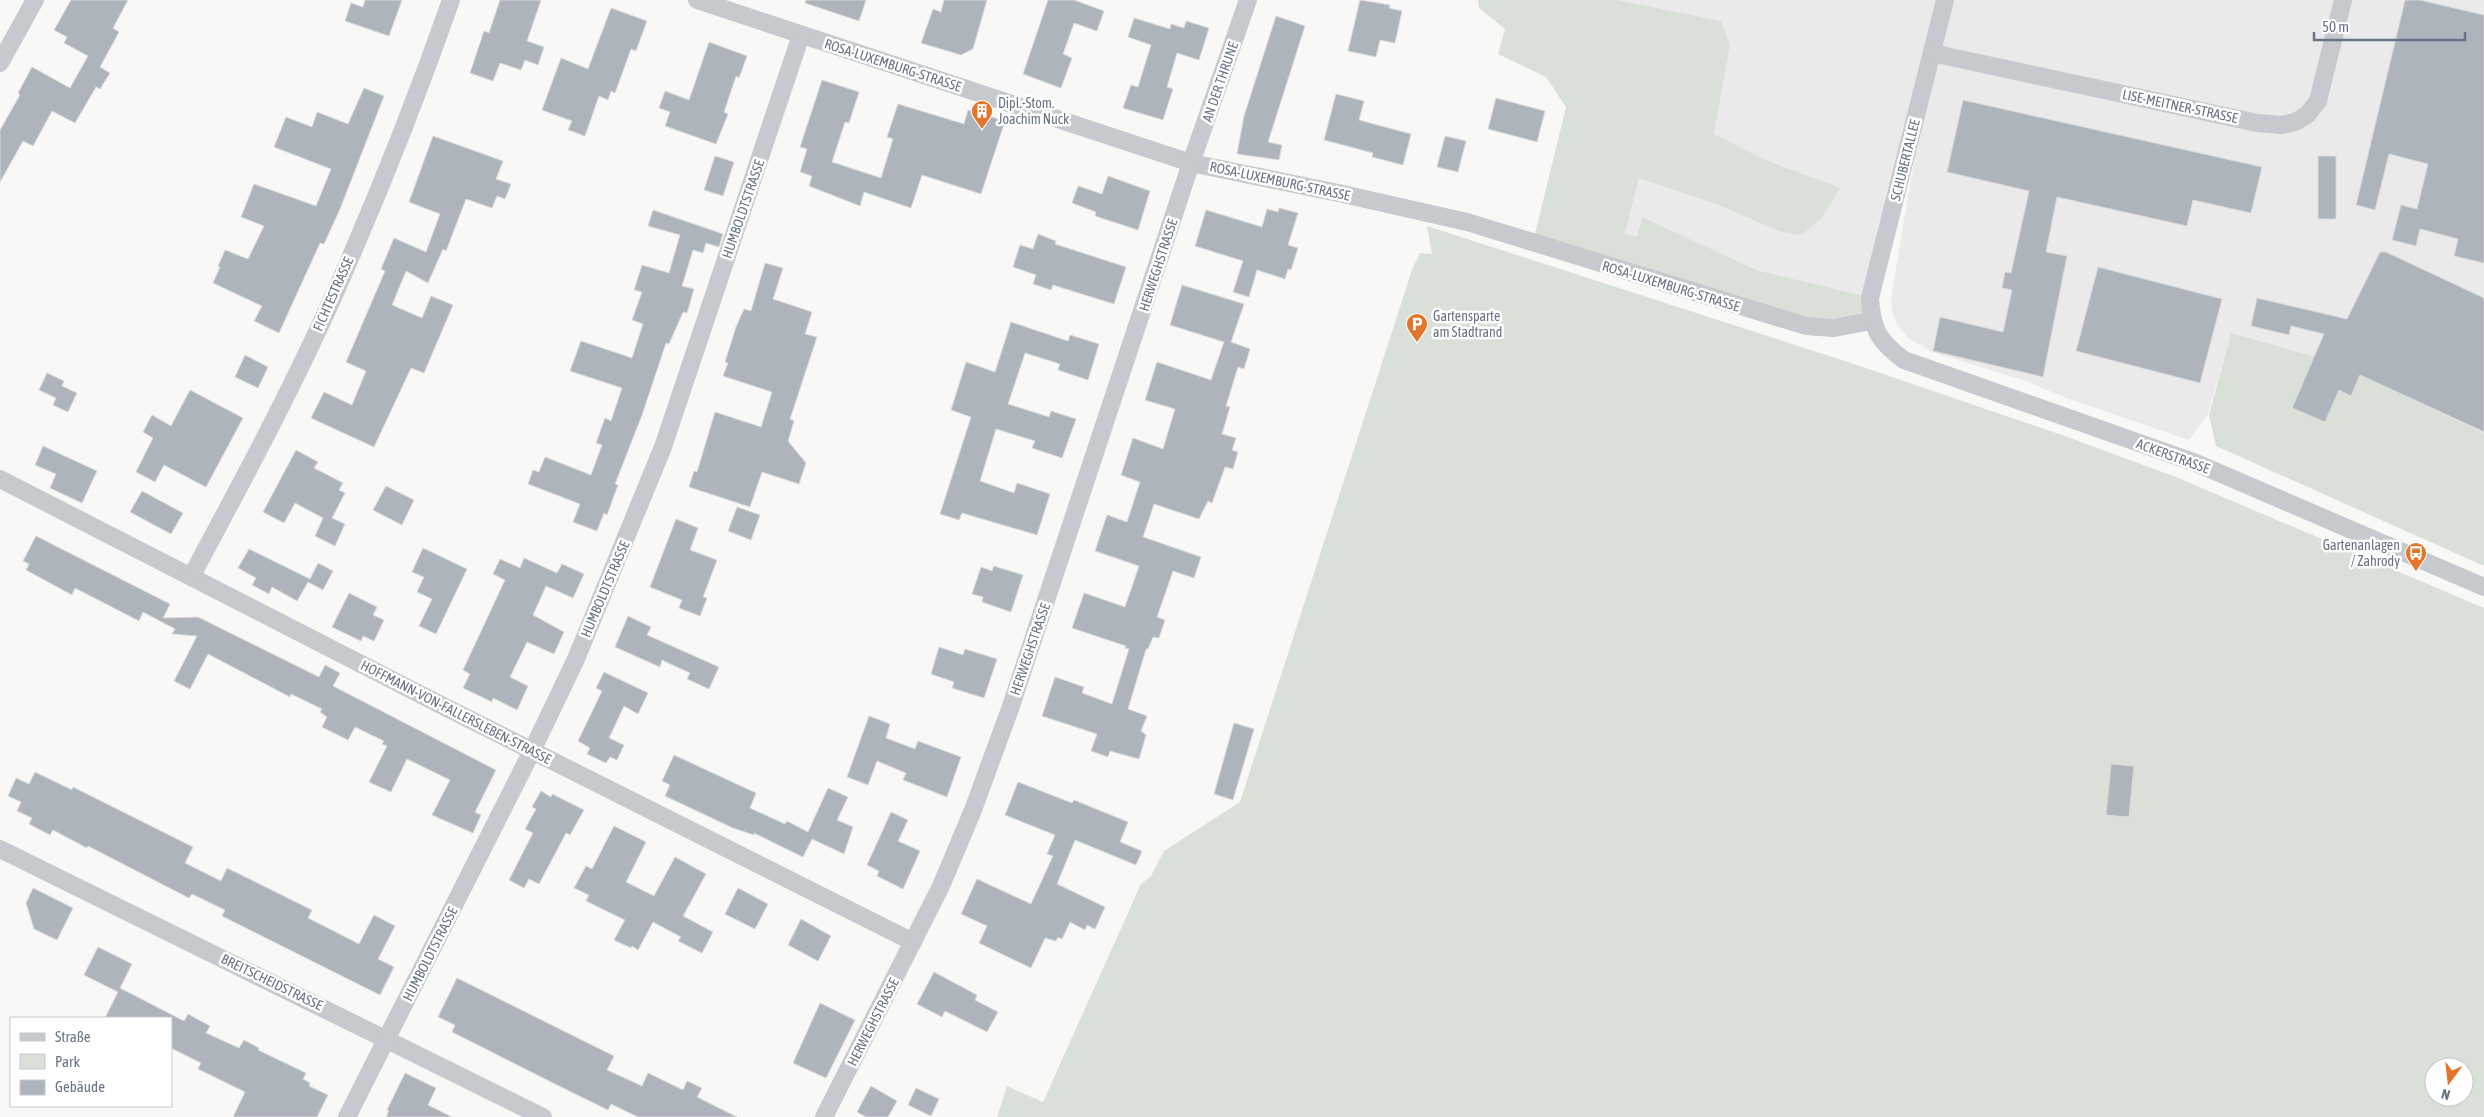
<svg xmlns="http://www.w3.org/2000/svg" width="2484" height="1117" font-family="'Asap Condensed',sans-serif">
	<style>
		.built { fill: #e9eae9 }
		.green { fill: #d9e0d7; fill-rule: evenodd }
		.building { fill: #adb4bb; stroke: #dadbd8 }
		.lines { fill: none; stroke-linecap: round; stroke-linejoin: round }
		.minor { stroke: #c6c9cd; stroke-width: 18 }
		.labels { text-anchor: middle; stroke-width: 5; stroke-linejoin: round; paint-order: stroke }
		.street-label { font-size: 14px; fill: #687487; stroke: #fff }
		.poi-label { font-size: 14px; fill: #687487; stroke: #fff; text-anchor: start }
	</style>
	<rect width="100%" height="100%" fill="#f8f9f6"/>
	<!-- built -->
	<path class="built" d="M 1618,0 L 2484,0 L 2484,433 L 2330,361 L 2231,333 L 2208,414 L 2189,440 L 2069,399 L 2023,380 L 1932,352 L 1908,338 L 1898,326 L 1892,311 L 1891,299 L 1932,54 L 1869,297 L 1756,270 L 1642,218 L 1637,237 L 1625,234 L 1639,178 L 1718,205 L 1782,232 L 1765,160 L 1714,134 L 1730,45 L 1721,21 Z"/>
	<!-- green -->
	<g class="green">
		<path d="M 1478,0 L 1618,0 L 1721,21 L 1730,45 L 1714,134 L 1765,160 L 1840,188 L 1822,218 L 1801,235 L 1782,232 L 1718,205 L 1639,178 L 1625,234 L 1637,237 L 1642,217 L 1756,270 L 1869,297 L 1871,320 L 1832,327 L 1533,242 L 1566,107 L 1546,77 L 1498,54 L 1505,29 L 1479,8 Z"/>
		<path d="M 1427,226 L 1851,363 L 2062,435 L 2176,477 L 2484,608 L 2484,1117 L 997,1117 L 1007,1086 L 1043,1102 L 1141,884 L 1151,876 L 1164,851 L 1240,802 L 1412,270 L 1420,253 L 1432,254 ZM 2434,1067 L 2464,1067 L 2464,1097 L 2434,1097 Z"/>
		<path d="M 2231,333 L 2330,361 L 2484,433 L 2484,566 L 2216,446 L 2209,415 Z"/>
	</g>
	<!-- building -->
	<g class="building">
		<path d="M 71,0 L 128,0 L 113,28 L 119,32 L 100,67 L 110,73 L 100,89 L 96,87 L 75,123 L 52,111 L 33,146 L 23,141 L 0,182 L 0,130 L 20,95 L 18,93 L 32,67 L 70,88 L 88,56 L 64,43 L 67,37 L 54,30 Z"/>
		<path d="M 365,0 L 402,0 L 389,36 L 345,21 L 351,3 L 363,7 Z"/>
		<path d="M 500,0 L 541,0 L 527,41 L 544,47 L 538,65 L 525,60 L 521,70 L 500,63 L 493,81 L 470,73 L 484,31 L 489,33 Z"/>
		<path d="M 806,0 L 866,0 L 859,21 L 805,3 Z"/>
		<path d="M 944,0 L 987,0 L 973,49 L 961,55 L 921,43 L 933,9 L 941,12 Z"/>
		<path d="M 1048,0 L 1074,0 L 1104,11 L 1097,31 L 1074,23 L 1063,54 L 1072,58 L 1061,88 L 1023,74 Z"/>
		<path d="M 1360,0 L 1390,5 L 1389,8 L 1402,11 L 1395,43 L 1380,40 L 1376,57 L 1348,51 Z"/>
		<path d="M 2405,0 L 2420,0 L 2484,15 L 2484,263 L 2454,256 L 2458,239 L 2420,229 L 2416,246 L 2392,240 L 2401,205 L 2417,209 L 2428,164 L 2389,154 L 2375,210 L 2356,205 Z"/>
		<path d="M 611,8 L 647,21 L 636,51 L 631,49 L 615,93 L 611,91 L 608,100 L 599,96 L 585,136 L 568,130 L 572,121 L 542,110 L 561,58 L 588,69 Z"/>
		<path d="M 1276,16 L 1305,26 L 1268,142 L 1282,145 L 1279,160 L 1237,154 L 1244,116 Z"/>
		<path d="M 1134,18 L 1170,29 L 1171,24 L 1184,28 L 1186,21 L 1209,28 L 1199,60 L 1177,53 L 1167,87 L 1173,89 L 1163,120 L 1123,108 L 1131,85 L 1138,87 L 1151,45 L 1128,37 Z"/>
		<path d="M 709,42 L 747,56 L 739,78 L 736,76 L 724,112 L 728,114 L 716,144 L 665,126 L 670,112 L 659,108 L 665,91 L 689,100 Z"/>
		<path d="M 822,80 L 859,92 L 849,123 L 845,122 L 832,162 L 881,178 L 893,139 L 887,137 L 898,104 L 964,124 L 968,110 L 1005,121 L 981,194 L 922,175 L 911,208 L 864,192 L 860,206 L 809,186 L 812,176 L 800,172 L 807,149 L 800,147 Z"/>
		<path d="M 364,88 L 384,96 L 340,209 L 324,244 L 320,243 L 279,333 L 254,321 L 262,306 L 213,283 L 220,267 L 218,266 L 225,250 L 248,259 L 264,226 L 241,217 L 254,184 L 316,206 L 331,169 L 274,147 L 286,117 L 312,127 L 317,112 L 348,124 Z"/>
		<path d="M 1336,94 L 1364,101 L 1359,120 L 1411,134 L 1403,165 L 1372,157 L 1373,153 L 1324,140 Z"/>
		<path d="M 1496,98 L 1545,111 L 1537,142 L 1488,129 Z"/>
		<path d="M 1963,100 L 2262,167 L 2251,213 L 2193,200 L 2187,226 L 2057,197 L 2046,252 L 2067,256 L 2043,377 L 1933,351 L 1940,317 L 2003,332 L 2012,290 L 2002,288 L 2005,272 L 2011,273 L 2029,191 L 1947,172 Z"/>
		<path d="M 433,136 L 503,161 L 496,179 L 511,184 L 505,199 L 497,196 L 492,208 L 466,199 L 446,251 L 443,249 L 428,283 L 406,271 L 392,305 L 422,318 L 431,296 L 453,305 L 424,373 L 411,368 L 374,447 L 311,418 L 324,392 L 352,405 L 366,371 L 346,362 L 385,271 L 381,269 L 394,238 L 426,252 L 440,214 L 409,202 Z"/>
		<path d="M 1445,136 L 1466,141 L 1458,172 L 1437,167 Z"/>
		<path d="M 715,156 L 734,162 L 723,196 L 704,190 Z"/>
		<rect x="2318" y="156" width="18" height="63"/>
		<path d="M 1108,176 L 1150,191 L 1138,230 L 1095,216 L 1096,212 L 1072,203 L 1078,186 L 1102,194 Z"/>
		<path d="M 1279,208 L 1298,213 L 1288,245 L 1298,248 L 1291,270 L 1288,269 L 1285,279 L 1257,270 L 1249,297 L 1233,292 L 1243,261 L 1195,246 L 1206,210 L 1262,227 L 1267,209 L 1278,212 Z"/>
		<path d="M 653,210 L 723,234 L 719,247 L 706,243 L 703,253 L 693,250 L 682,286 L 694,289 L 687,313 L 683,312 L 669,344 L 666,343 L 642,415 L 615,484 L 618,485 L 607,515 L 604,513 L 597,531 L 573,522 L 580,504 L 528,484 L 533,470 L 539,472 L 545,457 L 591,475 L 602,445 L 596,443 L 605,418 L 611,421 L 622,388 L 570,371 L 581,341 L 632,358 L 643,324 L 632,320 L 642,292 L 634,290 L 642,265 L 669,273 L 680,235 L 648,226 Z"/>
		<path d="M 1038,234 L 1056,241 L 1055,244 L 1126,267 L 1114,304 L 1053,285 L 1051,290 L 1033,284 L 1036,275 L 1013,267 L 1020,245 L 1033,249 Z"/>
		<path d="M 2380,252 L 2386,252 L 2484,298 L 2484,432 L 2360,375 L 2351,396 L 2339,390 L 2325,422 L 2292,408 L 2324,334 L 2291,326 L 2289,335 L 2251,326 L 2257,298 L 2347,319 Z"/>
		<path d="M 765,263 L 783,268 L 773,299 L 812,312 L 805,334 L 817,337 L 790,419 L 794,421 L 788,441 L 806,463 L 799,484 L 762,472 L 750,507 L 689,487 L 694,471 L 697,472 L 715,412 L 761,427 L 772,392 L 723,376 L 728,363 L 725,362 L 736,327 L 744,309 L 751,311 Z"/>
		<path d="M 2098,267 L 2222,299 L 2200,383 L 2076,351 Z"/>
		<path d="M 1182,285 L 1244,304 L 1231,342 L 1250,349 L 1244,369 L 1238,367 L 1226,406 L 1230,407 L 1222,434 L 1236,438 L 1232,450 L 1238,452 L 1233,469 L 1225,467 L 1212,503 L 1208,501 L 1199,519 L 1154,504 L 1143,537 L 1201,557 L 1194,578 L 1173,571 L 1157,617 L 1165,620 L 1159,638 L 1153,637 L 1148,649 L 1146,649 L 1128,709 L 1147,716 L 1141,731 L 1146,735 L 1139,759 L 1110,751 L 1108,757 L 1091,751 L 1097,734 L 1042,716 L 1055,677 L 1084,687 L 1082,693 L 1112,704 L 1129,649 L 1125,648 L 1126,646 L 1072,628 L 1084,593 L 1125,607 L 1139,566 L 1095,551 L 1107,515 L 1127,522 L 1140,482 L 1121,475 L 1133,438 L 1163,449 L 1175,409 L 1145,400 L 1157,362 L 1211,380 L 1224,342 L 1170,325 Z"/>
		<path d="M 1011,322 L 1068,341 L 1070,335 L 1099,344 L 1088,380 L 1058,370 L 1060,364 L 1025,353 L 1008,404 L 1049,417 L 1051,411 L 1076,419 L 1062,458 L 1032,448 L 1035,441 L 996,429 L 980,481 L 1014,493 L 1017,483 L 1050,494 L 1037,535 L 962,513 L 959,520 L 940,514 L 971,417 L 951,410 L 966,362 L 995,372 Z"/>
		<path d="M 245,355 L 268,367 L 258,388 L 235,377 Z"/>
		<path d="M 47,373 L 64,381 L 62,386 L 77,393 L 68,412 L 53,405 L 56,398 L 39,390 Z"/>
		<path d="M 190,390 L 243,418 L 206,487 L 164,465 L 155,482 L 136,472 L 153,438 L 143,432 L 152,415 L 171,426 Z"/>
		<path d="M 43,446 L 97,471 L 82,503 L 50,488 L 56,474 L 35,465 Z"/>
		<path d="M 296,450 L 318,462 L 314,468 L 343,483 L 339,490 L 345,493 L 332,518 L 345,524 L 335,546 L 315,536 L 323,518 L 295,503 L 284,523 L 263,512 Z"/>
		<path d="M 386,486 L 414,500 L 402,525 L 373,510 Z"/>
		<path d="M 142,491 L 183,513 L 171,534 L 130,512 Z"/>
		<path d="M 737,507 L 760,515 L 751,540 L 728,531 Z"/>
		<path d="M 676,519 L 698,528 L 690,550 L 717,560 L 703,597 L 707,598 L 700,616 L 679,608 L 682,600 L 650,587 Z"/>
		<path d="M 36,536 L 170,604 L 163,618 L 198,617 L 319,677 L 325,665 L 340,673 L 333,686 L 496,770 L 475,812 L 481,815 L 473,833 L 432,815 L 450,780 L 407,759 L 391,792 L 369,782 L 387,746 L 382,744 L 384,741 L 355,727 L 348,740 L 322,727 L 327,717 L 320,712 L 322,709 L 291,694 L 290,697 L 208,654 L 190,689 L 174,681 L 197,636 L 172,634 L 175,629 L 143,612 L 139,621 L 75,588 L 72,595 L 26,570 L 29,564 L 23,561 Z"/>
		<path d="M 423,548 L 467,569 L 436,634 L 419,626 L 432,599 L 417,592 L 424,577 L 412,572 Z"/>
		<path d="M 249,549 L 310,579 L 318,563 L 333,571 L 323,590 L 308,582 L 297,601 L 272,587 L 269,594 L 252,585 L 256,578 L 238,568 Z"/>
		<path d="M 524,558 L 557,573 L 562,564 L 584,574 L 573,598 L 546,586 L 533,615 L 564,632 L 554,654 L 527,642 L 510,677 L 528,686 L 517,710 L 493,698 L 492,702 L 463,688 L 470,674 L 463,670 L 505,580 L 493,574 L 500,559 L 520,568 Z"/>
		<path d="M 994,566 L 1023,575 L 1011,612 L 982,602 L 983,597 L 972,594 L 981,567 L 992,571 Z"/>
		<path d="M 349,593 L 377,607 L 373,615 L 384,620 L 374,641 L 363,636 L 361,641 L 332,627 Z"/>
		<path d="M 628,616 L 651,627 L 647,635 L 719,667 L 709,689 L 687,679 L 690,673 L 662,660 L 660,667 L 615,647 Z"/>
		<path d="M 939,647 L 963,655 L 965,649 L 997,659 L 984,698 L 952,688 L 954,682 L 931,674 Z"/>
		<path d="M 604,672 L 648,693 L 638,714 L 624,706 L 609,738 L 624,745 L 617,760 L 610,757 L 606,763 L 587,754 L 590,748 L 578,741 L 602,691 L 596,688 Z"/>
		<path d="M 869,716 L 890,724 L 886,738 L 915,749 L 918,741 L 961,757 L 947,797 L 903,780 L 906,773 L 877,761 L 868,785 L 847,777 Z"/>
		<path d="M 1234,723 L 1254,729 L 1233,800 L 1214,794 Z"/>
		<path d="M 674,755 L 756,793 L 750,808 L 785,824 L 787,821 L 808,832 L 828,788 L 848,797 L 837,820 L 853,827 L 844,854 L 812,839 L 803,857 L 754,833 L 754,835 L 733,828 L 665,796 L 670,785 L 662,781 Z"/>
		<path d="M 2111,764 L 2134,766 L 2129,817 L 2106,815 Z"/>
		<path d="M 35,772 L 72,790 L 73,787 L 193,847 L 185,863 L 221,881 L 227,868 L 312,910 L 308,918 L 359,944 L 374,915 L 395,926 L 378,959 L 394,967 L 380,995 L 222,916 L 225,910 L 192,894 L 189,898 L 88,846 L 87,848 L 53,830 L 50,835 L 29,824 L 32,818 L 17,811 L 21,802 L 8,796 L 16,778 L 29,784 Z"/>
		<path d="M 1018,782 L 1072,803 L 1074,800 L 1128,822 L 1120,842 L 1142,851 L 1136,865 L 1075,840 L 1057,884 L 1105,907 L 1095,929 L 1087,925 L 1085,930 L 1070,922 L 1062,939 L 1058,937 L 1056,941 L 1045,938 L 1031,968 L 979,943 L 987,926 L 961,914 L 977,879 L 1031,904 L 1053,856 L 1047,854 L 1055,835 L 1005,815 Z"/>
		<path d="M 541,791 L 551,797 L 552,794 L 584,810 L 570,835 L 566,833 L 539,884 L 529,879 L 524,888 L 509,880 L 533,833 L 525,829 L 536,809 L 532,807 Z"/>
		<path d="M 891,812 L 908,820 L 898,841 L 920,851 L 903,889 L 877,876 L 879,871 L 867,865 Z"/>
		<path d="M 614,826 L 646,842 L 626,882 L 654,896 L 675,857 L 706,874 L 683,916 L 713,932 L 702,953 L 678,941 L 681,937 L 653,922 L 638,950 L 632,946 L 631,948 L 614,940 L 625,920 L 586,901 L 589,895 L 574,888 L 586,866 L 592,869 Z"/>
		<path d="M 33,888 L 73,908 L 57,940 L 34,929 L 26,903 Z"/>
		<path d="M 738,888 L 768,904 L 755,929 L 725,914 Z"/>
		<path d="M 801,919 L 831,936 L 818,961 L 788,945 Z"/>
		<path d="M 98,947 L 132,964 L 120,988 L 184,1021 L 188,1014 L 210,1026 L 206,1033 L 239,1048 L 244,1040 L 259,1048 L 258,1050 L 306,1073 L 303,1079 L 310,1083 L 309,1086 L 328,1095 L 317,1117 L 233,1117 L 245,1092 L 198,1069 L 201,1063 L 171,1048 L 171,1018 L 105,1018 L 118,992 L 84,975 Z"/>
		<path d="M 934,972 L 977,995 L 975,1000 L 998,1012 L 987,1032 L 945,1011 L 942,1017 L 917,1004 Z"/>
		<path d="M 457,978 L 614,1056 L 607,1070 L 642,1086 L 648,1073 L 683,1090 L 687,1081 L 702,1088 L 697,1097 L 737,1117 L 638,1117 L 611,1104 L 608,1110 L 557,1085 L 452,1032 L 455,1025 L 438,1017 Z"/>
		<path d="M 820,1003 L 855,1020 L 826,1078 L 793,1063 Z"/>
		<path d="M 405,1073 L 436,1088 L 428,1105 L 452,1117 L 386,1117 L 389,1111 L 387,1110 Z"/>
		<path d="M 871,1086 L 897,1101 L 888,1117 L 866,1117 L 857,1112 Z"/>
		<path d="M 916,1088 L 939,1099 L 931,1116 L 908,1105 Z"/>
	</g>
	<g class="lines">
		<!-- minor -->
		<g class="minor">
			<path d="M 697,0 L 1191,163 L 1343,194 L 1467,222 L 1806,326 L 1834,328 L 1871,321"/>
			<path d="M 1945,0 L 1870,298 C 1872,329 1878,341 1904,360 L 2196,463 L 2484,587"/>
			<path d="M 1932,53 L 2257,123 L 2282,125 L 2295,122 L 2307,115 L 2318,101 L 2343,0"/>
			<path d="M 0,63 L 35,0"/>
			<path d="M 0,479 L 443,706 L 913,942"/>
			<path d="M 191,577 C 241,484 291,391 334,295 C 377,198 416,100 451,0"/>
			<path d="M 0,849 L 543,1117"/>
			<path d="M 347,1117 L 532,751 L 576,659 L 663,447 L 801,35"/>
			<path d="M 824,1117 L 941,886 L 973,810 L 1010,709 L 1191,163 L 1248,0"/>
		</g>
	</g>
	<!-- icons -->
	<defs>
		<g id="building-pin" transform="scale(1.125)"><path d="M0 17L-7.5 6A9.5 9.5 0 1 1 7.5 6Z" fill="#e3752c" stroke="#fff"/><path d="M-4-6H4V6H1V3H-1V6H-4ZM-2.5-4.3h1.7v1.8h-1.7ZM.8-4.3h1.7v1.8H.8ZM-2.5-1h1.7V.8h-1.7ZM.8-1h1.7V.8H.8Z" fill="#fff"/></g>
		<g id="parking-pin" transform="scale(1.125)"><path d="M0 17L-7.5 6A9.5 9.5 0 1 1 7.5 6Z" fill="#e3752c" stroke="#fff"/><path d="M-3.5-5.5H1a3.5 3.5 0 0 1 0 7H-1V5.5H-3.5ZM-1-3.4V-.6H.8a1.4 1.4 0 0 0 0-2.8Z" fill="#fff"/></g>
		<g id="bus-pin" transform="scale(1.125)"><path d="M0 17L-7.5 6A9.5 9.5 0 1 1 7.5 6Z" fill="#e3752c" stroke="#fff"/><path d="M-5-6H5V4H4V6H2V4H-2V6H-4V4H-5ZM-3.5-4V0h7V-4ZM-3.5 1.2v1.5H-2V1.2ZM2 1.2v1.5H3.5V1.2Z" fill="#fff"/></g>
	</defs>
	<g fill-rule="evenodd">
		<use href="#building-pin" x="982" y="111"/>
		<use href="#parking-pin" x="1417" y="324"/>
		<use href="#bus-pin" x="2416" y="553"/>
	</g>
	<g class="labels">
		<!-- street labels -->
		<g class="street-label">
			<text transform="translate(893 65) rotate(18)" y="5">ROSA-LUXEMBURG-STRASSE</text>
			<text transform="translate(1220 82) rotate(-71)" y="5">AN DER THRUNE</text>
			<text transform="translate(2180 106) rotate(12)" y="5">LISE-MEITNER-STRASSE</text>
			<text transform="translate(1905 160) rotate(-76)" y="5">SCHUBERTALLEE</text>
			<text transform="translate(1280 181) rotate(12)" y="5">ROSA-LUXEMBURG-STRASSE</text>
			<text transform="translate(743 209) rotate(-71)" y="5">HUMBOLDTSTRASSE</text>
			<text transform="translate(1158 265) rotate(-72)" y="5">HERWEGHSTRASSE</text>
			<text transform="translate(1671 286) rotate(17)" y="5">ROSA-LUXEMBURG-STRASSE</text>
			<text transform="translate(333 294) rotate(-66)" y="5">FICHTESTRASSE</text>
			<text transform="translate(2173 456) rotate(20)" y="5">ACKERSTRASSE</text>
			<text transform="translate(605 589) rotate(-67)" y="5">HUMBOLDTSTRASSE</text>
			<text transform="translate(1030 649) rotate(-71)" y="5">HERWEGHSTRASSE</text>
			<text transform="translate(456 712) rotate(27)" y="5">HOFFMANN-VON-FALLERSLEBEN-STRASSE</text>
			<text transform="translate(430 954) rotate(-63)" y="5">HUMBOLDTSTRASSE</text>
			<text transform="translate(272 982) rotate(26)" y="5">BREITSCHEIDSTRASSE</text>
			<text transform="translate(873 1022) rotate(-63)" y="5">HERWEGHSTRASSE</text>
		</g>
		<!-- poi labels -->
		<g class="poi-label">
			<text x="998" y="108">Dipl.-Stom.<tspan x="998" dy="16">Joachim Nuck</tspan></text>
			<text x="1433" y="321">Gartensparte<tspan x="1433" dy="16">am Stadtrand</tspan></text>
			<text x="2400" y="550" text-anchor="end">Gartenanlagen<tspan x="2400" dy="16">/ Zahrody</tspan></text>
		</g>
	</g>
	<!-- legend -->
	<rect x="10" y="1017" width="162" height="90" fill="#ffffff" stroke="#c3c7cf"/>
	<rect x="20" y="1033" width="25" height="8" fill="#c6c9cd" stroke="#c3c7cf"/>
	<text x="55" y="1042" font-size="15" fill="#687487">Straße</text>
	<rect x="20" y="1054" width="25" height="15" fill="#d9e0d7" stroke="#c3c7cf"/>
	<text x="55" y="1067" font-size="15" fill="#687487">Park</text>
	<rect x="20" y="1080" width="25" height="15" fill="#adb4bb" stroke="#c3c7cf"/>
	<text x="55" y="1092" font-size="15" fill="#687487">Gebäude</text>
	<!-- north arrow -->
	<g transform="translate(2449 1082) rotate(195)"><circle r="24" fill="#ffffff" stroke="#c3c7cf"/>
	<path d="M0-4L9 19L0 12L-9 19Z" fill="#e3752c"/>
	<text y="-8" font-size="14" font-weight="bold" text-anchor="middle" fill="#687487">N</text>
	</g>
	<!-- scale -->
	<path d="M2314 32v8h151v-8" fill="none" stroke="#687487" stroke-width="2.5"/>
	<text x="2322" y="32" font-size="15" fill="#687487" stroke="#ffffff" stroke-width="4" paint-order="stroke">50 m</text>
</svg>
